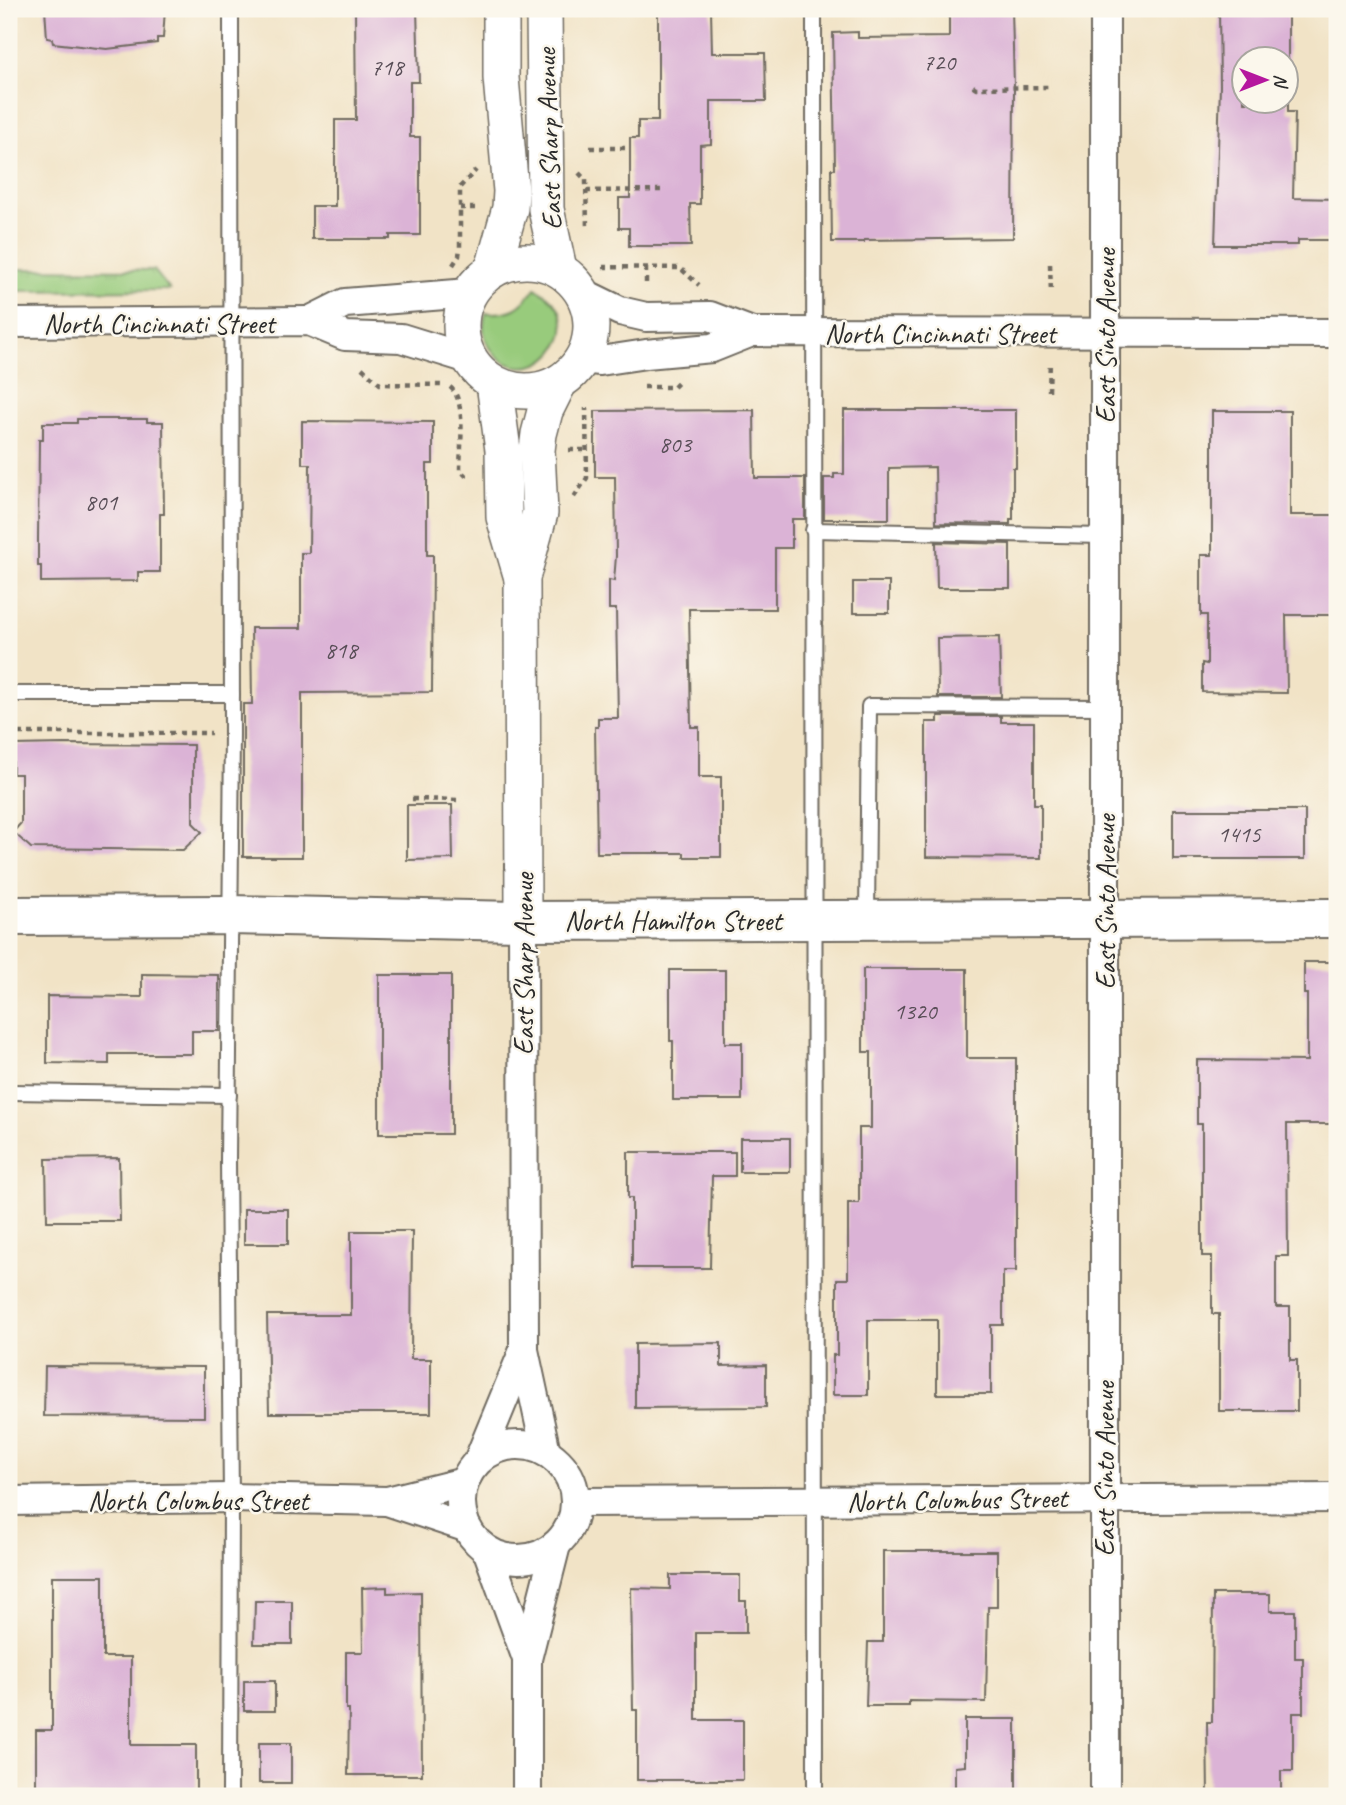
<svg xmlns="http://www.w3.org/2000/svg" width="1346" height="1805" font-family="Caveat,sans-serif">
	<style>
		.grass { fill: url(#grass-tufts); stroke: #627b54; stroke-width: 2 }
		.garden { fill: #98cb7c; stroke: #627b54; stroke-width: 2 }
		.building { fill: #dbb3d6; fill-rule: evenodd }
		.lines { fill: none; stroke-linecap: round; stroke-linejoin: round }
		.service-casing { stroke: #706b61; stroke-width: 18 }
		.minor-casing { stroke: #706b61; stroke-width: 32 }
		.tertiary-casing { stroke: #706b61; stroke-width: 38 }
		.primary-casing { stroke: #706b61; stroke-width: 42 }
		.path { stroke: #706b61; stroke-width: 4.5; stroke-dasharray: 5 5; stroke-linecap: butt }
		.service { stroke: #fff; stroke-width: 14 }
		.minor { stroke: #fff; stroke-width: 28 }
		.tertiary { stroke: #fff; stroke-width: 35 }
		.primary { stroke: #fff; stroke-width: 38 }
		.labels { text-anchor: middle; stroke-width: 5; stroke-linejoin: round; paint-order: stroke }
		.number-label { font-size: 24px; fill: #574d56 }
		.street-label { font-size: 28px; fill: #2b2b2b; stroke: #fbf7ec }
	</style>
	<defs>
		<pattern id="grass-tufts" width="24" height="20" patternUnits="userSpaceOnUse" patternTransform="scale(1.75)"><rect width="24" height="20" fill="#98cb7c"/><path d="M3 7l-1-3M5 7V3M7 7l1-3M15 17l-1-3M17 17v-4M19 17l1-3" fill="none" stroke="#83ae6b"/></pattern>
	</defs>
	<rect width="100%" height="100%" fill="#fbf7ec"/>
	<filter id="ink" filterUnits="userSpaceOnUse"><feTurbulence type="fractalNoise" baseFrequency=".0143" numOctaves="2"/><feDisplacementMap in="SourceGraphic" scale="14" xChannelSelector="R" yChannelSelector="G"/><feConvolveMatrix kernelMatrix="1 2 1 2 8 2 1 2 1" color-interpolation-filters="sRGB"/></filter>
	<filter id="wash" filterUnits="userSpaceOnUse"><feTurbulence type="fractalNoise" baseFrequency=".00686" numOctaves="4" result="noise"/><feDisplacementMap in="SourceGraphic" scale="28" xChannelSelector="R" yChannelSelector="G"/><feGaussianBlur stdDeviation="1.57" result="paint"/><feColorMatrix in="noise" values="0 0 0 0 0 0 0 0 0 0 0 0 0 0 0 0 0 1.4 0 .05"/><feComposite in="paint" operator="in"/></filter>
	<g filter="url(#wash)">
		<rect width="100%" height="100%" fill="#f1e3c6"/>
		<!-- grass -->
		<path class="grass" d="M 13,269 L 154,270 L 170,290 L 14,291 L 9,286 L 9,272 Z"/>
		<!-- garden -->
		<path class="garden" d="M 535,288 C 604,323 530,402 491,349 C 483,339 482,325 486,313 C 511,314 521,309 535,288 Z"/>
		<g id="blocks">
			<!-- building -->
			<g class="building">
				<path d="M 45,9 L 165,9 L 163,38 L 157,38 L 157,43 L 107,49 L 53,43 L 52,39 L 47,38 Z"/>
				<path d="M 355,9 L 417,9 L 419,82 L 410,82 L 410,137 L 420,137 L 420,235 L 390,235 L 390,239 L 312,239 L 312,206 L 335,206 L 335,120 L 356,120 Z"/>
				<path d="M 658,9 L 711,9 L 712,53 L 765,53 L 766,101 L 711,101 L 711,144 L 700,145 L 700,204 L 690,204 L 691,246 L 629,246 L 629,228 L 619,228 L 619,198 L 630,198 L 630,138 L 638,138 L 638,121 L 658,121 Z"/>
				<path d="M 949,9 L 1012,9 L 1014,86 L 1013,238 L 864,240 L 864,242 L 832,242 L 831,169 L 835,169 L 833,33 L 858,32 L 858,38 L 949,37 Z"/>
				<path d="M 1219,9 L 1288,9 L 1288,112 L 1295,112 L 1293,198 L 1337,199 L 1337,240 L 1298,240 L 1298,245 L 1215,245 L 1220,86 ZM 1244,60 L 1286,60 L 1286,102 L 1244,102 Z"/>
				<path d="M 754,410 L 755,478 L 805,478 L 805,519 L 792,519 L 792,548 L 775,548 L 775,609 L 689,609 L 691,727 L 699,727 L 699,777 L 721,777 L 721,857 L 684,857 L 684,853 L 597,853 L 595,727 L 598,727 L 598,718 L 618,718 L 616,609 L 609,609 L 609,580 L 614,581 L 616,556 L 615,477 L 595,477 L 595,411 Z"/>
				<path d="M 844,410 L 1016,410 L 1016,468 L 1013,468 L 1013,519 L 1010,519 L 1010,524 L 936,523 L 935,467 L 889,468 L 889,519 L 824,519 L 824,478 L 834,478 L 834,474 L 844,474 Z"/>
				<path d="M 1212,411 L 1290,411 L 1290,515 L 1337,515 L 1337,615 L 1286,615 L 1287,693 L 1202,692 L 1202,663 L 1207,664 L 1207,615 L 1201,615 L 1201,555 L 1212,555 Z"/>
				<path d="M 77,419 L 147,419 L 147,422 L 163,422 L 164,514 L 160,514 L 160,572 L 138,572 L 138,581 L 41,582 L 41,566 L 38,566 L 38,540 L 39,440 L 43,440 L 43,423 L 77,423 Z"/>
				<path d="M 302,421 L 433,422 L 433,464 L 427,464 L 427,555 L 433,555 L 432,692 L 302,693 L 302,857 L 243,857 L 243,704 L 252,704 L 251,628 L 301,628 L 301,553 L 309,553 L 310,464 L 302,464 Z"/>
				<path d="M 936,542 L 1010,544 L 1010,588 L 937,588 Z"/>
				<rect x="853" y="582" width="36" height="31"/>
				<path d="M 999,637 L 1001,697 L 938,697 L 937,638 Z"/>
				<path d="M 938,716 L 1001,716 L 1001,722 L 1034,722 L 1034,804 L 1041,804 L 1041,858 L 926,857 L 926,722 L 938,722 Z"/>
				<path d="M 63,744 L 193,745 L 193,823 L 202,832 L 183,850 L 31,848 L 13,832 L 21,823 L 21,774 L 13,774 L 13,745 Z"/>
				<path d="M 407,805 L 452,805 L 453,859 L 407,860 Z"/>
				<rect x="1173" y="810" width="132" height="49"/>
				<path d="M 1304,962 L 1337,962 L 1337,1124 L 1287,1124 L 1288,1256 L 1276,1256 L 1276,1307 L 1290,1307 L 1290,1360 L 1297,1360 L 1297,1411 L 1219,1411 L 1219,1314 L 1212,1314 L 1212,1256 L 1202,1256 L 1202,1124 L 1197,1124 L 1197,1060 L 1307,1061 L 1307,994 L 1304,994 Z"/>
				<path d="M 863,969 L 967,969 L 967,1058 L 1016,1058 L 1016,1271 L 1003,1271 L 1003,1325 L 991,1325 L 991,1394 L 937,1394 L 937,1320 L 868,1320 L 868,1395 L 833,1395 L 833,1355 L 837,1355 L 837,1279 L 848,1279 L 848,1203 L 859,1203 L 859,1128 L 871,1128 L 871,1052 L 863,1052 Z"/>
				<path d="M 670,970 L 725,970 L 725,1043 L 742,1043 L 742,1100 L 673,1100 L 673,1041 L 670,1041 Z"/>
				<path d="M 142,974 L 219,975 L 219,1031 L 192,1031 L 192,1054 L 109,1054 L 109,1064 L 47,1063 L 47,996 L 142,997 Z"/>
				<rect x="379" y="975" width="72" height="159"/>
				<rect x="740" y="1138" width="50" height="34"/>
				<path d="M 628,1152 L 735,1152 L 735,1176 L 712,1176 L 710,1268 L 632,1268 L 632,1198 L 628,1198 Z"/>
				<path d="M 119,1158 L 120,1221 L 47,1221 L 46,1159 Z"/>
				<rect x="244" y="1209" width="44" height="35"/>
				<path d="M 351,1231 L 412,1231 L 411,1359 L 431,1359 L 431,1413 L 269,1413 L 267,1315 L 351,1315 Z"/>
				<path d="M 721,1343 L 721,1366 L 766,1365 L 766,1407 L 635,1408 L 635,1344 Z"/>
				<path d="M 45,1366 L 204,1367 L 204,1417 L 44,1416 Z"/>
				<path d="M 883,1551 L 997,1551 L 997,1607 L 988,1607 L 986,1702 L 909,1701 L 909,1706 L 866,1706 L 868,1642 L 883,1642 Z"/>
				<path d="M 670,1575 L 740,1575 L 740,1601 L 746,1601 L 746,1633 L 696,1633 L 696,1720 L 743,1720 L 743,1780 L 637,1780 L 637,1710 L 633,1710 L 631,1588 L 670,1589 Z"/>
				<path d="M 52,1576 L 103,1576 L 103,1657 L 131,1657 L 131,1745 L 196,1745 L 196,1796 L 36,1796 L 36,1730 L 52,1730 Z"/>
				<path d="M 387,1587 L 387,1593 L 421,1592 L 422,1775 L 348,1775 L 349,1709 L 346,1709 L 346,1652 L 363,1652 L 362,1588 Z"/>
				<path d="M 1213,1594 L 1270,1594 L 1270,1611 L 1295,1611 L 1295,1658 L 1303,1658 L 1303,1713 L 1293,1713 L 1293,1771 L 1281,1771 L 1281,1796 L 1208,1796 L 1207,1722 L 1212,1722 Z"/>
				<path d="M 255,1601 L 292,1601 L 292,1644 L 254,1644 Z"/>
				<rect x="244" y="1681" width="31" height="30"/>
				<path d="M 965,1719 L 1016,1719 L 1016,1796 L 955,1796 L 955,1767 L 965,1766 Z"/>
				<rect x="259" y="1743" width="32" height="40"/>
			</g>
		</g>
	</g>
	<g filter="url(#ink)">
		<use href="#blocks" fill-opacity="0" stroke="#706b61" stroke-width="2"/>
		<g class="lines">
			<!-- service casing -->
			<g class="service-casing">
				<g id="service">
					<path d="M 814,9 L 815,1796"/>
					<path d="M 813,530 L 1104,536"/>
					<path d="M 9,694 L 232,694"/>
					<path d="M 867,917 L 869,706 L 1105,707"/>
					<path d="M 9,1092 L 229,1095"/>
					<path d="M 230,1796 L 231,1498 L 228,1160 L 232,733 L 231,9"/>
				</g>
			</g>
			<!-- minor casing -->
			<g class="minor-casing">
				<g id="minor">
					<path d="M 583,293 L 620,311 L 646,317 L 710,316 L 752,332"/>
					<path d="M 309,321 L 345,303 L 469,293"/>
					<path d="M 9,323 L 309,321 L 345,336 L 401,338 L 469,359"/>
					<path d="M 583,359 L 600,361 L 646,354 L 712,348 L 752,332 L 1337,333"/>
					<path d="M 523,921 L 524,1350 L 546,1452"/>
					<circle cx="518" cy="1502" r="57"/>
					<path d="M 479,1459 L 524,1350"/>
					<path d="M 9,1501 L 231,1498 L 387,1501 L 464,1482"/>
					<path d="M 387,1501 L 465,1527"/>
					<path d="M 576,1502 L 1337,1498"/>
					<path d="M 488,1552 L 527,1659"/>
					<path d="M 527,1796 L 527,1659 L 556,1545"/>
					<path d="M 1105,1796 L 1105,9"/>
				</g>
			</g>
			<!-- tertiary casing -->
			<g class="tertiary-casing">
				<g id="tertiary">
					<path d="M 544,9 L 546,209 L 559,269"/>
					<circle cx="526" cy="326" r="65"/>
					<path d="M 493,269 L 510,208 L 511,191 L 501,78 L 501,9"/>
					<path d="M 494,383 L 503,450 L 504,517 L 522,578"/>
					<path d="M 523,921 L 522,578 L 540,513 L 537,450 L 539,434 L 545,411 L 559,383"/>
				</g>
			</g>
			<!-- primary casing -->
			<g class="primary-casing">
				<path id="primary" d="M 9,916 L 231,915 L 523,921 L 1337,918"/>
			</g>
			<!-- path -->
			<g class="path">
				<path d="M 973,86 L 976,88 L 1050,87"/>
				<path d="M 590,148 L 630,148"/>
				<path d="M 579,173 L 586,180 L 587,228"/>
				<path d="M 586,191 L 664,190"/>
				<path d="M 460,208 L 477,208"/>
				<path d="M 1050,264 L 1051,293"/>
				<path d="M 453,265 L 459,256 L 460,247 L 460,187 L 476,170"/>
				<path d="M 603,267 L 680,268 L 699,285"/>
				<path d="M 646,268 L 646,288"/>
				<path d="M 362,368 L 380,384 L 442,385"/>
				<path d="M 450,387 C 467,400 460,449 460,470 L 469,479"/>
				<path d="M 644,387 L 674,387 L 679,382"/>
				<path d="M 1049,391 L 1050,361"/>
				<path d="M 569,450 L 586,450"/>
				<path d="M 574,497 L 587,478 L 586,408"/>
				<path d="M 9,733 L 211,733"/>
				<path d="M 412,799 L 462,800"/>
			</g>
			<!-- service -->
			<use href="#service" class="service"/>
			<!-- minor -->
			<use href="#minor" class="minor"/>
			<!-- tertiary -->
			<use href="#tertiary" class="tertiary"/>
			<!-- primary -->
			<use href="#primary" class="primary"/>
		</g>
	</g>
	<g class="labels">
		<!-- number labels -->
		<g class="number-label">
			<text x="939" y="70">720</text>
			<text x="387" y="75">718</text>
			<text x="675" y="452">803</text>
			<text x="101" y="510">801</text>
			<text x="341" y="658">818</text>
			<text x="1239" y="842">1415</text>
			<text x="915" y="1019">1320</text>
		</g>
		<!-- street labels -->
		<g class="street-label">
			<text transform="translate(548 139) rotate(-92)" y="10">East Sharp Avenue</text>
			<text x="159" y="333">North Cincinnati Street</text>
			<text x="940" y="343">North Cincinnati Street</text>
			<text transform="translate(1105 336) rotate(-90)" y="10">East Sinto Avenue</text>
			<text transform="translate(1105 902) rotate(-90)" y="10">East Sinto Avenue</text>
			<text x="673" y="930">North Hamilton Street</text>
			<text transform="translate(523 964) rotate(-90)" y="10">East Sharp Avenue</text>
			<text transform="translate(1104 1469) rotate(-90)" y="10">East Sinto Avenue</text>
			<text transform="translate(957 1499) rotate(-1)" y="10">North Columbus Street</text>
			<text x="198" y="1510">North Columbus Street</text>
		</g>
	</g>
	<!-- margin -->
	<rect width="1346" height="1805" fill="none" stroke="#fbf7ec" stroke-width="35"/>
	<!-- north arrow -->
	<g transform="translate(1265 80) rotate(90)"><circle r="33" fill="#fbf7ec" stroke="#a8a59f" stroke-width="2"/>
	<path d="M0-5L12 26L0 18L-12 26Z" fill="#b5179e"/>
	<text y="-10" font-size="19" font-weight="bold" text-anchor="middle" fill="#2b2b2b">N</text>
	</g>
</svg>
